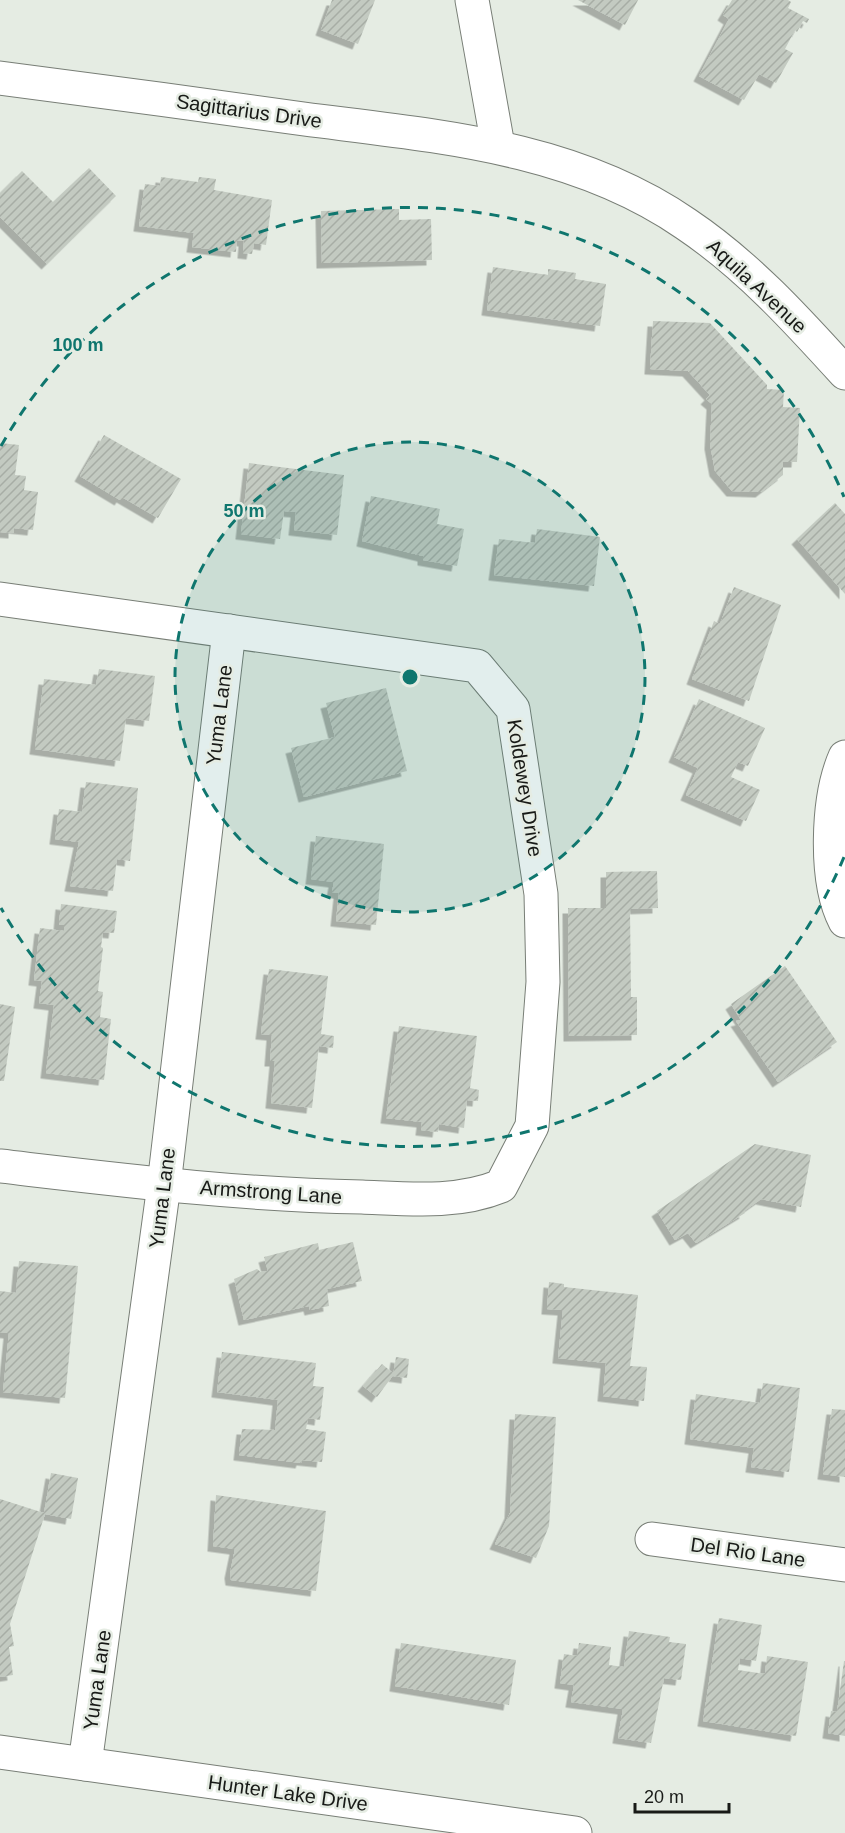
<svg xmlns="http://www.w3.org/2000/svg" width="845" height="1833" font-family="Arial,sans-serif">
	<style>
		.building { fill: url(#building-hatch); filter: url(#shadow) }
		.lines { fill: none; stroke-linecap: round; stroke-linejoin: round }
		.minor-casing { stroke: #787e76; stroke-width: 35 }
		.minor { stroke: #fff; stroke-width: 33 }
		.ring { fill: none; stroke: #0f766e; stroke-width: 3; stroke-dasharray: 10 8 }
		.labels { text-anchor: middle; stroke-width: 5; stroke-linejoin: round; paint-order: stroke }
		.street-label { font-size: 20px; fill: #181a17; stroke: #e5ece3 }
		.centre { fill: #0f766e; stroke: #e5ece3; stroke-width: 3 }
		.ring-label { font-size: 18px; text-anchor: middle; font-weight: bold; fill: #0f766e; stroke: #e5ece3; stroke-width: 5; stroke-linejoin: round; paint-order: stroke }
	</style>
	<defs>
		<pattern id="building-hatch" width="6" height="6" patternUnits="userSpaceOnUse" patternTransform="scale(1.5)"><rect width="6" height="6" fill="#c3cac1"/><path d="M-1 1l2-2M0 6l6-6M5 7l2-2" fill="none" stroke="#a7ada5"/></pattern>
		<filter id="shadow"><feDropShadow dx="-5.5" dy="5.5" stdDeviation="0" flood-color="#0004"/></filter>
	</defs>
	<rect width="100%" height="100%" fill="#e5ece3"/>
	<!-- building -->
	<g class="building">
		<path d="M 332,0 L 375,0 L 358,44 L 321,30 Z"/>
		<path d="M 578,0 L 638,0 L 625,25 Z"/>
		<path d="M 732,0 L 788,0 L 791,2 L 788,8 L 809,19 L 807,23 L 803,21 L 797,32 L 795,30 L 785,49 L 793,53 L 776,83 L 759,74 L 744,100 L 699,76 L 729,19 L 723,15 Z"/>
		<path d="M 89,168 L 116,196 L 47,264 L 0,217 L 0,193 L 22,171 L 53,202 Z"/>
		<path d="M 161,177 L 198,182 L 199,177 L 216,179 L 214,190 L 272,200 L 266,245 L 254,243 L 252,254 L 243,253 L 244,241 L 237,240 L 236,252 L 192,247 L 194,233 L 139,226 L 145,184 L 160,186 Z"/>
		<path d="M 399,209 L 399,220 L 431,219 L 432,260 L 322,263 L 321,211 Z"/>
		<path d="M 493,267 L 548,275 L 548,269 L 576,273 L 575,279 L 606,284 L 600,326 L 487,310 Z"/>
		<path d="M 653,321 L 710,323 L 767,385 L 767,389 L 784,390 L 783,407 L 800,408 L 797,462 L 783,462 L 783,475 L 761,492 L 732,491 L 715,471 L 710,444 L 712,404 L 706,399 L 710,395 L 688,371 L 650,369 Z"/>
		<path d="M 104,435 L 181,479 L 158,518 L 122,497 L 120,500 L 80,476 Z"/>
		<path d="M 0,443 L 19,445 L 15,475 L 26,476 L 24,490 L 38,492 L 33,530 L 14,528 L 14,533 L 0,532 Z"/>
		<path d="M 249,463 L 344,475 L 337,535 L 294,530 L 296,512 L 284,511 L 280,539 L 241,534 Z"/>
		<path d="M 371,496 L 440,509 L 437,524 L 464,529 L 457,566 L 423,560 L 423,556 L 362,541 Z"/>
		<path d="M 835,503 L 845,514 L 845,594 L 797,539 Z"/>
		<path d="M 537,529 L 600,537 L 594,586 L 494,575 L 499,539 L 535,543 Z"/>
		<path d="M 734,587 L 781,605 L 749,701 L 692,679 L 714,621 L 720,624 Z"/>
		<path d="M 99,669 L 155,676 L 149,721 L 126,718 L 120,761 L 35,749 L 44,679 L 96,685 Z"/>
		<path d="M 386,688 L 407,771 L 304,797 L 291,748 L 335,737 L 326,703 Z"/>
		<path d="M 699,699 L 765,728 L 748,766 L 738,762 L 731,777 L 760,790 L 746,821 L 686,795 L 698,768 L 674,757 Z"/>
		<path d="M 86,782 L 138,788 L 130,861 L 117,859 L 113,891 L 70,886 L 79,842 L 55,839 L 59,809 L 82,812 Z"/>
		<path d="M 316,836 L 384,844 L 376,925 L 336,921 L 339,893 L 332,892 L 334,882 L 311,879 Z"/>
		<path d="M 657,871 L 658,908 L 630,909 L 631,997 L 637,997 L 637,1035 L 569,1036 L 568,908 L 606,908 L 606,872 Z"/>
		<path d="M 61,904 L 117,911 L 114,933 L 103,932 L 101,947 L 103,948 L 98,991 L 103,992 L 100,1017 L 111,1019 L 104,1080 L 46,1073 L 54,1005 L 39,1003 L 42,981 L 34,980 L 40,928 L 64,931 L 64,925 L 59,925 Z"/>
		<path d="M 785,966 L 837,1042 L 778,1082 L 736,1021 L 741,1020 L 731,1004 Z"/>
		<path d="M 269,969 L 328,976 L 321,1034 L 334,1036 L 333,1048 L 319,1046 L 312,1108 L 271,1103 L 275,1061 L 270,1061 L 272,1035 L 261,1034 Z"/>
		<path d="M 0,1004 L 15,1007 L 4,1081 L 0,1081 Z"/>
		<path d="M 399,1026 L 477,1036 L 470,1088 L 479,1090 L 478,1101 L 467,1100 L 464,1128 L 439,1124 L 438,1132 L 421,1130 L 422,1122 L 386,1118 Z"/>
		<path d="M 755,1144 L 811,1155 L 801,1207 L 761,1199 L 744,1211 L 745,1213 L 696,1243 L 688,1233 L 675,1240 L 657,1211 Z"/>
		<path d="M 353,1242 L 362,1281 L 327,1289 L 329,1306 L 310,1310 L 309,1306 L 244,1320 L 234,1279 L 257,1269 L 261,1272 L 268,1271 L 264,1257 L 318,1243 L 319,1250 Z"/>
		<path d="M 19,1261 L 78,1266 L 65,1398 L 3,1392 L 9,1333 L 0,1332 L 0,1291 L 16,1293 Z"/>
		<path d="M 549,1282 L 564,1284 L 564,1287 L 638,1295 L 630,1366 L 647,1367 L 644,1401 L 603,1396 L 606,1363 L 558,1358 L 563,1310 L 547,1309 Z"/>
		<path d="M 222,1352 L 316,1363 L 313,1386 L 324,1387 L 320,1420 L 308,1418 L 306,1429 L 326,1432 L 322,1462 L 302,1460 L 301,1463 L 239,1455 L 242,1429 L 275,1430 L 278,1400 L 217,1392 Z"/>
		<path d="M 396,1357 L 409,1359 L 407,1378 L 393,1376 Z"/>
		<path d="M 382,1364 L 394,1374 L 377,1397 L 363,1386 Z"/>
		<path d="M 763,1383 L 800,1388 L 789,1472 L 751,1467 L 754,1448 L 690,1439 L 696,1394 L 760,1403 Z"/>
		<path d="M 832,1409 L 845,1410 L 845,1477 L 823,1474 Z"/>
		<path d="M 515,1414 L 556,1417 L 549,1526 L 536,1558 L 495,1544 L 510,1513 Z"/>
		<path d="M 51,1473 L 78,1478 L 71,1519 L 45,1514 L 10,1624 L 14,1646 L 9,1647 L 13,1675 L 0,1677 L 0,1499 L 44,1513 Z"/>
		<path d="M 216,1495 L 326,1511 L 316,1591 L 231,1580 L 230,1573 L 235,1549 L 213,1546 Z"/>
		<path d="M 719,1618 L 762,1625 L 756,1661 L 740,1658 L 738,1670 L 765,1674 L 767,1656 L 808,1662 L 796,1736 L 703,1721 Z"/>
		<path d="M 629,1631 L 670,1637 L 669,1642 L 686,1644 L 681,1680 L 664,1678 L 651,1743 L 618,1738 L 623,1709 L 571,1702 L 574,1685 L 560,1683 L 564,1654 L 577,1656 L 579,1643 L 611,1647 L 609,1665 L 624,1667 Z"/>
		<path d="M 401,1643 L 516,1660 L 509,1705 L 395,1686 Z"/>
		<path d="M 844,1661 L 845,1661 L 845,1736 L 828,1733 L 831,1711 L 837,1712 Z"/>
	</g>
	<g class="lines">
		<!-- minor casing -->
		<g class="minor-casing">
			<g id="minor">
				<path d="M 472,0 L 498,146"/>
				<path d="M 0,78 C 101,91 203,105 304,119 C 436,136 573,146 686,224 C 747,265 796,319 845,373"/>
				<path d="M 0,599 L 477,666 L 513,709 L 541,894 L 543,982 L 532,1126 L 501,1186 C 457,1204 409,1199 362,1197 C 241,1195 121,1180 0,1166"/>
				<path d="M 845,757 C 827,798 824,881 845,921"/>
				<path d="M 652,1539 L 845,1565"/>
				<path d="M 0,1752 L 575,1833"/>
				<path d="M 85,1764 L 164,1185 L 229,631"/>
			</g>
		</g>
		<!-- minor -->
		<use href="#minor" class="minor"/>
	</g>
	<!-- distance rings -->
	<circle cx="410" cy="677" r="235" fill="#0f766e" fill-opacity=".12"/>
	<g class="ring">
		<circle cx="410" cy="677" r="235"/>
		<path d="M844 857A470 470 0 0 1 1 908M1 446A470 470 0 0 1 844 497"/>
	</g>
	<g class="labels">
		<!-- street labels -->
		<g class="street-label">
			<text transform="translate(249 111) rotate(8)" y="7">Sagittarius Drive</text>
			<text transform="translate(757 286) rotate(43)" y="7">Aquila Avenue</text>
			<text transform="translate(219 715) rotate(-83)" y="7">Yuma Lane</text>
			<text transform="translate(525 788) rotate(81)" y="7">Koldewey Drive</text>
			<text transform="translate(271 1192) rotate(4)" y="7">Armstrong Lane</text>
			<text transform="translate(162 1198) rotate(-83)" y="7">Yuma Lane</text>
			<text transform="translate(748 1552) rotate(8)" y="7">Del Rio Lane</text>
			<text transform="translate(97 1680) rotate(-82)" y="7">Yuma Lane</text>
			<text transform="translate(288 1793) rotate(8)" y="7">Hunter Lake Drive</text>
		</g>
	</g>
	<circle cx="410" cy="677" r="9" class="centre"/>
	<g class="ring-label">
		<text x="78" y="351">100 m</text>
		<text x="244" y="517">50 m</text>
	</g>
	<!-- scale -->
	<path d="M635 1803v9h94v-9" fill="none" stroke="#181a17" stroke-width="3"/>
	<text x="644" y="1803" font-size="18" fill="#181a17" stroke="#e5ece3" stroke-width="4.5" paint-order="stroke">20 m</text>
</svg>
